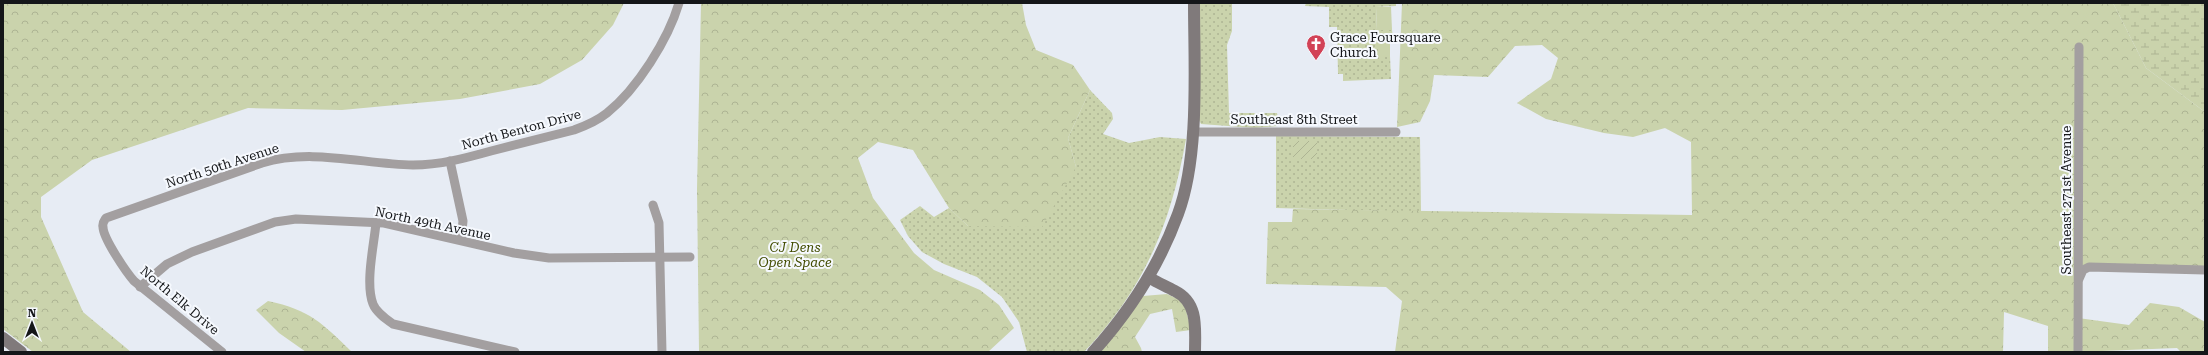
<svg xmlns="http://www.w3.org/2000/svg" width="2208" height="355" font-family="'Roboto Serif',serif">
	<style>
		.grass { fill: url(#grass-dots) }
		.forest { fill: url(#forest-crowns) }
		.wetland { fill: url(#wetland-marsh) }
		.park { fill: #cad3ac }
		.garden { fill: url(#garden-furrows) }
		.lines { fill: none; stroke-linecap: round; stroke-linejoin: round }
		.street { stroke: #a39fa0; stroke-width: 9 }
		.secondary { stroke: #807a7b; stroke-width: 12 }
		.labels { text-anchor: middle; stroke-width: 4; stroke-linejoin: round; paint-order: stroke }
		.poi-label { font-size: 13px; fill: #141619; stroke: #f6f9fe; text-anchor: start }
		.street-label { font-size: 13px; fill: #141619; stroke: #f6f9fe }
		.park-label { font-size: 13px; font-style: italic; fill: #424c00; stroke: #f6f9fe }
	</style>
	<defs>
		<pattern id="grass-dots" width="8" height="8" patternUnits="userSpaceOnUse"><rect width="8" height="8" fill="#cad3ac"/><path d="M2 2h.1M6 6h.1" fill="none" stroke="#adb493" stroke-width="1.8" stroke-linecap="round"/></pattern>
		<pattern id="forest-crowns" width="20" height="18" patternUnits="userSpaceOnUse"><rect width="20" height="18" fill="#cad3ac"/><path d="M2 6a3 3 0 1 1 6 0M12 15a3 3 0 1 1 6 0" fill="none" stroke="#adb493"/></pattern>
		<pattern id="wetland-marsh" width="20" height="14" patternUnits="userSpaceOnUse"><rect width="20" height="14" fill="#cad3ac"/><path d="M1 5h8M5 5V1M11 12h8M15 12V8" fill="none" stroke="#adb493"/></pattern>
		<pattern id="garden-furrows" width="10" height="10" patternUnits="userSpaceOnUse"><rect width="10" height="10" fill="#cad3ac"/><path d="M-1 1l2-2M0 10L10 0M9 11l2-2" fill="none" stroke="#adb493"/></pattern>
	</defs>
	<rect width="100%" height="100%" fill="#e7ecf4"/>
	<!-- grass -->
	<g class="grass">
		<path d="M 1199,3 L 1232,3 L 1232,31 L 1227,45 L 1229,113 L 1277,113 L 1279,122 L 1278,126 L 1255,128 L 1201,124 L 1198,118 Z"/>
		<path d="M 1306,3 L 1396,3 L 1396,6 L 1376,7 L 1377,30 L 1392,30 L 1393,37 L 1378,38 L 1379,56 L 1390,56 L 1391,79 L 1343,81 L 1343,74 L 1338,74 L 1337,27 L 1329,27 L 1329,7 L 1305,6 Z"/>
		<path d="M 1090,90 L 1112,113 L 1113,119 L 1103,134 L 1129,143 L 1160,137 L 1186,139 C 1171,224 1144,289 1084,352 L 1027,352 L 1019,322 L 1002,297 L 977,277 L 944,264 L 922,252 L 908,236 L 900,220 L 920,206 L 934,217 L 949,208 L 968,226 L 1076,167 L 1068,138 Z"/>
		<path d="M 1276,136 L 1420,137 L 1421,212 L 1276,208 Z"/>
	</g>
	<!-- forest -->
	<g class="forest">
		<path d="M 3,3 L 624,3 L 613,25 L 582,60 L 540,84 L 460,99 L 342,110 L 248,108 L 92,160 L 41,197 L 41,217 L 83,312 L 131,352 L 33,352 L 3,329 Z"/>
		<path d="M 701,3 L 1022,3 L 1026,25 L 1036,50 L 1073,65 L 1090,90 L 1068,138 L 1076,167 L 1042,227 L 968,226 L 949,208 L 913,150 L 878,142 L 858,158 L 873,198 L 914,253 L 934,270 L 980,290 L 999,305 L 1014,328 L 988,352 L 699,352 L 697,189 Z"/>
		<path d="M 1402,3 L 2113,3 L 2146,68 L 2205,112 L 2205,266 L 2078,267 L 2074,352 L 2048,352 L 2048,326 L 2004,312 L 2003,352 L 1395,352 L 1402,301 L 1386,287 L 1266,284 L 1268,222 L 1292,222 L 1293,209 L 1692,215 L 1691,142 L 1665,128 L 1633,137 L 1604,133 L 1546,119 L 1517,103 L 1551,79 L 1558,58 L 1542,45 L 1515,46 L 1488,77 L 1434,75 L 1430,101 L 1420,122 L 1397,127 Z"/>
		<path d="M 1167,294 L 1184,302 L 1191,330 L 1176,332 L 1172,309 L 1150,314 L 1135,337 L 1141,348 L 1142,352 L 1098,352 L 1143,296 Z"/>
		<path d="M 268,301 C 310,310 322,323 352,352 L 306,352 L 279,333 L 256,310 Z"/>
		<path d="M 2150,303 L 2179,307 L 2205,322 L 2205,352 L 2181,352 L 2177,348 L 2077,352 L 2078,318 L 2129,325 Z"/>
	</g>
	<!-- wetland -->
	<path class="wetland" d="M 2113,3 L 2205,3 L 2205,112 L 2146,68 Z"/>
	<!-- park -->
	<g class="park">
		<path d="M 1376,7 L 1391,7 L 1392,30 L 1377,30 Z"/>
		<rect x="1378" y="37" width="12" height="19"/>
	</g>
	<!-- garden -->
	<rect class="garden" x="1293" y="141" width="24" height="18"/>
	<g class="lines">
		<!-- street -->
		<g class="street">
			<path d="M 1192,132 L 1396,132"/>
			<path d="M 450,161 L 463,221 L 461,240"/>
			<path d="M 653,205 L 659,223 L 662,352"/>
			<path d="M 376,223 C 374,245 365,283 373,304 C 376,312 386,319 393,324 L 515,352"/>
			<path d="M 2079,279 L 2083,270 L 2089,267 L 2205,270"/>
			<path d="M 140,287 L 167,264 L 192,252 L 275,222 L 296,219 L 384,223 L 514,253 L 549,258 L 690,257"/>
			<path d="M 222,352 L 134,281 C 126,272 103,238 103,227 C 102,223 104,221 106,218 L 262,163 C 311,148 363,164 413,165 C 440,165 466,158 491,151 C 519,144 547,137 574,130 C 585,126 597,121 607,113 C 637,89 668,40 679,3"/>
			<path d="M 2078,352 L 2079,47"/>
		</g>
		<!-- secondary -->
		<g class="secondary">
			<path d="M 1150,278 C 1158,283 1166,286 1175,291 C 1199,303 1195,329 1195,352"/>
			<path d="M 3,338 L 21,352"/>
			<path d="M 1093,352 C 1130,311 1159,266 1178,214 C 1200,155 1194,66 1194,3"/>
		</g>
	</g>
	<!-- icons -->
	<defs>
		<g id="church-pin" transform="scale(1)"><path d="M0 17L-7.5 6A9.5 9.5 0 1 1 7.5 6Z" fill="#d24256" stroke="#f6f9fe"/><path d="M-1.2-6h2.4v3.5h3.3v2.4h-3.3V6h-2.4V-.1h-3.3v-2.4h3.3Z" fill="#fff"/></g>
	</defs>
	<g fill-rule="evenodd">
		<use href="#church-pin" x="1316" y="44"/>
	</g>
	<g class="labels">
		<!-- poi labels -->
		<g class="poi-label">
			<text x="1330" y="42">Grace Foursquare<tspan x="1330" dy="15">Church</tspan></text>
		</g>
		<!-- street labels -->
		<g class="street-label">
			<text x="1294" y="124">Southeast 8th Street</text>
			<text transform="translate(521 129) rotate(-15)" y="5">North Benton Drive</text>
			<text transform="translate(222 165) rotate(-18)" y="5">North 50th Avenue</text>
			<text transform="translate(2066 200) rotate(-90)" y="5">Southeast 271st Avenue</text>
			<text transform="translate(433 223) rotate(12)" y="5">North 49th Avenue</text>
			<text transform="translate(180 300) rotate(40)" y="5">North Elk Drive</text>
		</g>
		<!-- park labels -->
		<g class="park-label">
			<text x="795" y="252">CJ Dens<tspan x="795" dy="15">Open Space</tspan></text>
		</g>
	</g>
	<!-- border -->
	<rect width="2208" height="355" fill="none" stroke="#141619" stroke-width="8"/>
	<!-- north arrow -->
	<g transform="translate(32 323)" stroke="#f6f9fe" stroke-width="3" paint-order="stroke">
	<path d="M0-3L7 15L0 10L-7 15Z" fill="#141619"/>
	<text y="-6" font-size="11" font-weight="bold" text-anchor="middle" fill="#141619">N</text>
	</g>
</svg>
